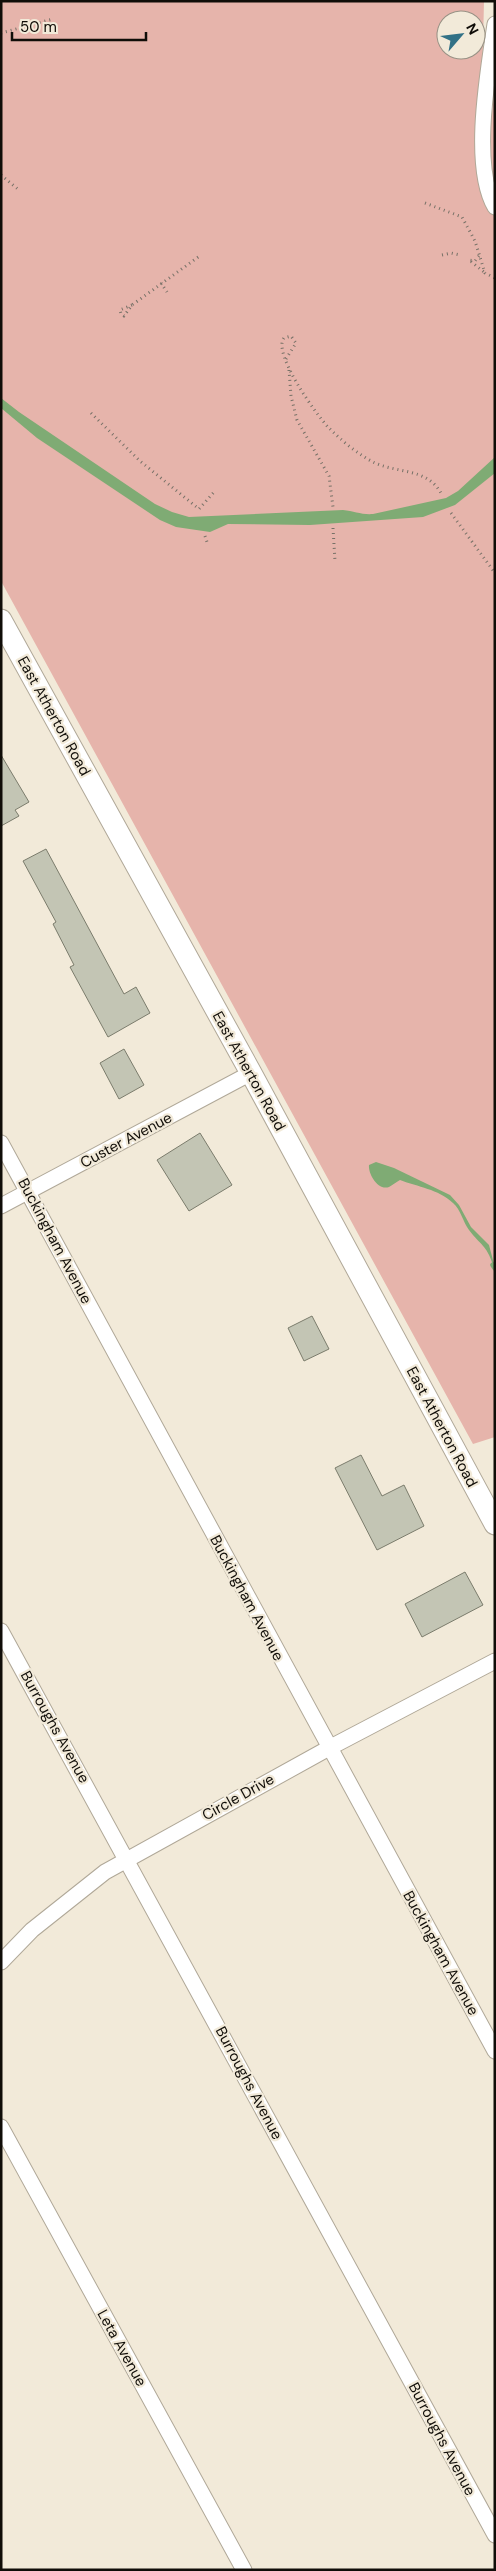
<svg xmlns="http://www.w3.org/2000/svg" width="496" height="2571" font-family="'DM Sans',sans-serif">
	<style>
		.green { fill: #e6b4ab; fill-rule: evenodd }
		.water { fill: #7fab74 }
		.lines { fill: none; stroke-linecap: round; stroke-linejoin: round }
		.stream { stroke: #7fab74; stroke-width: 5.5 }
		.building { fill: #c3c5b4; stroke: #7b7c6c }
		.street-casing { stroke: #b0a898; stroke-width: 17 }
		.secondary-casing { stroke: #b0a898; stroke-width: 23 }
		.path { stroke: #777167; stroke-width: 3; stroke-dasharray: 1 4; stroke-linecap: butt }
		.street { stroke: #fff; stroke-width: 15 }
		.secondary { stroke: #fff; stroke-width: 21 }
		.labels { text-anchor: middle; stroke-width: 4.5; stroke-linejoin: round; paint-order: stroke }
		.street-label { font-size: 15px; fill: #100d08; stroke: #f2ead9 }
	</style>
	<rect width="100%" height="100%" fill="#f2ead9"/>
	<!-- green -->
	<path class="green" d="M 1,1 L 484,1 L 481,128 L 489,131 L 495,92 L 495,1437 L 473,1444 L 1,581 ZM 446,20 L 476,20 L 476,50 L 446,50 Z"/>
	<!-- water -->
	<g class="water">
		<path d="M 1,398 L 19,412 L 155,504 L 172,512 L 189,517 L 343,510 C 354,511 362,515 373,514 L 446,498 L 458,491 L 495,457 L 495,473 L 455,505 L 423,517 L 310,525 L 228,524 L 210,532 L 176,527 L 160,520 L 37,438 L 1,408 Z"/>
		<path d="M 376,1162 L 394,1168 L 450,1195 L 459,1205 L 471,1227 L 489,1245 L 494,1264 L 493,1265 C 486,1244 481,1246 469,1230 C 463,1222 461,1210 453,1203 C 438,1189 418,1187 400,1180 C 396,1182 393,1185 389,1187 C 378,1191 368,1174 369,1165 Z"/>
	</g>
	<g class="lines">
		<!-- stream -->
		<path class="stream" d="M 493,1265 L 495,1268"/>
	</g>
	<!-- building -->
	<g class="building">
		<path d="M 1,755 L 29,802 L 15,810 L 19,816 L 1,826 Z"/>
		<path d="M 46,849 L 124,994 L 136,987 L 150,1013 L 108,1037 L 70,967 L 74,965 L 53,924 L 56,922 L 23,861 Z"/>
		<path d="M 124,1049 L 144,1085 L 119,1099 L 100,1063 Z"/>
		<path d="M 200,1133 L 232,1185 L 189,1211 L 157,1160 Z"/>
		<path d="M 312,1316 L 329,1349 L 304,1361 L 288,1328 Z"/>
		<path d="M 361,1455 L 382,1496 L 404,1485 L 424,1526 L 377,1550 L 335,1468 Z"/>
		<path d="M 465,1572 L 483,1605 L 422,1637 L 405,1604 Z"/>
	</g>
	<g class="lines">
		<!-- street casing -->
		<g class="street-casing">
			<g id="street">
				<path d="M 495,24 C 488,72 471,166 495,207"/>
				<path d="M 1,1143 L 495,2051"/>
				<path d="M 1,1206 L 251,1073"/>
				<path d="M 1,1631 L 495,2535"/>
				<path d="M 1,1962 L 32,1930 L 105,1872 L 329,1748 L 495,1661"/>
				<path d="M 1,2127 L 244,2570"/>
			</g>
		</g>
		<!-- secondary casing -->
		<g class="secondary-casing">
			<path id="secondary" d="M 1,620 L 251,1073 L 495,1524"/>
		</g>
		<!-- path -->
		<g class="path">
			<path d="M 1,33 L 53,19"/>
			<path d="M 1,175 L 19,190"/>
			<path d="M 425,203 L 462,217 L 475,241 L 485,273 L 495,278"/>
			<path d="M 442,255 L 451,253 L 460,255"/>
			<path d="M 479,256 L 475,261 L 469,260 L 484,272"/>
			<path d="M 161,283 L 167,292"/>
			<path d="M 132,305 L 120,310 L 121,314 L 124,316 L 132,305 L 201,255"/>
			<path d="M 286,359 L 296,343 L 291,336 L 284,338 C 272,353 316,414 328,427 C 341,440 356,453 373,462 C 397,474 428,467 442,495"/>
			<path d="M 289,370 L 291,396 L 297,420 L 329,476 L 333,507"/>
			<path d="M 91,413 L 140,461 L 199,509 L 215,491"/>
			<path d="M 451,513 L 495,573"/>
			<path d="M 333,528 L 335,561"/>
			<path d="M 205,536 L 207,542"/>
		</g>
		<!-- street -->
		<use href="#street" class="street"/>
		<!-- secondary -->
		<use href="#secondary" class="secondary"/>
	</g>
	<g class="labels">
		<!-- street labels -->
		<g class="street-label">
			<text transform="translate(54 716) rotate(61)" y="5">East Atherton Road</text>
			<text transform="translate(249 1071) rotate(61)" y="5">East Atherton Road</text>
			<text transform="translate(126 1140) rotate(-28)" y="5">Custer Avenue</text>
			<text transform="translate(55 1241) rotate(62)" y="5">Buckingham Avenue</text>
			<text transform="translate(442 1427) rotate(62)" y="5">East Atherton Road</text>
			<text transform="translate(247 1598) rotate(62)" y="5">Buckingham Avenue</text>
			<text transform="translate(55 1727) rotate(61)" y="5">Burroughs Avenue</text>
			<text transform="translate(238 1797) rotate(-29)" y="5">Circle Drive</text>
			<text transform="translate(441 1953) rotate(61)" y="5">Buckingham Avenue</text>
			<text transform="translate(249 2083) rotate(62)" y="5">Burroughs Avenue</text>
			<text transform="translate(122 2348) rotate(61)" y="5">Leta Avenue</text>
			<text transform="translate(442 2439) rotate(62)" y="5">Burroughs Avenue</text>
		</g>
	</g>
	<!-- border -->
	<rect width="496" height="2571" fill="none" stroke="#100d08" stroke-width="5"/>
	<!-- north arrow -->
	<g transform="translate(461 35) rotate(62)"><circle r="24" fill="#f2ead9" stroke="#989285"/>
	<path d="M0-4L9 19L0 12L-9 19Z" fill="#327186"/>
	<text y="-8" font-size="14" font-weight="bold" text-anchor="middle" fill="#100d08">N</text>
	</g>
	<!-- scale -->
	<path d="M12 32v8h134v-8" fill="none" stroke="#100d08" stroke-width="2.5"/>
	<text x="20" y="32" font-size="15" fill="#100d08" stroke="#f2ead9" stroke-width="4" paint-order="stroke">50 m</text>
</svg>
